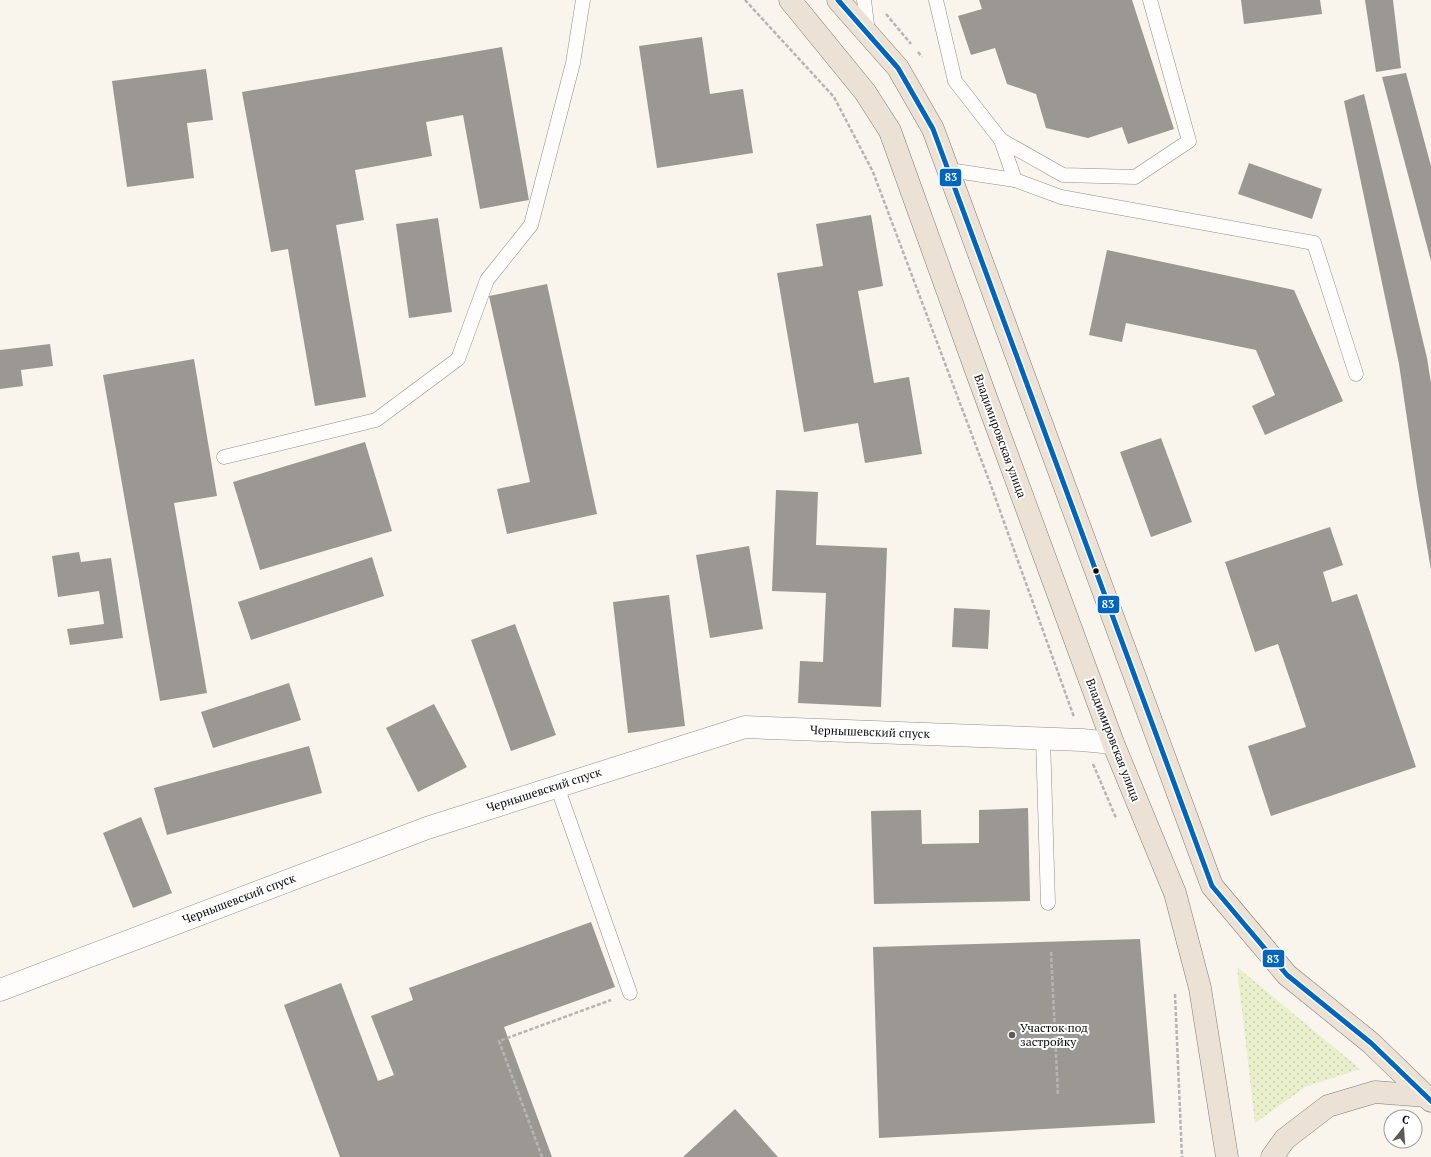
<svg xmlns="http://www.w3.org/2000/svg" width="1431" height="1157" font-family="'PT Serif',serif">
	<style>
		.grass { fill: url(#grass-dots) }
		.building { fill: #9b9793 }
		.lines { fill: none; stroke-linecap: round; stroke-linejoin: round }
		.lane-casing { stroke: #918f8b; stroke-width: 15 }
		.street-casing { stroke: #918f8b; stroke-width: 23 }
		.primary-casing { stroke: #7e7c78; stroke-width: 23 }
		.path { stroke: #b6b5b4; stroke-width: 2.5; stroke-dasharray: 4 2; stroke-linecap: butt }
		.lane { stroke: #fefdfc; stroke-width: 14 }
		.street { stroke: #fefdfc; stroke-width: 22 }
		.primary { stroke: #ebe1d5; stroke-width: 22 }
		.bus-1-casing { stroke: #fff; stroke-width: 8 }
		.bus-1 { stroke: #0065bd; stroke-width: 5 }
		.bus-dot { fill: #090909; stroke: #fff; stroke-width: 1.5 }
		.poi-dot { fill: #5d5b58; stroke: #fff; stroke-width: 1.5 }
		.labels { text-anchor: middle; stroke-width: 4; stroke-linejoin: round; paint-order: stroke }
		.street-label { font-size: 12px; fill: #090909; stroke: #fff }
		.poi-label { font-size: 12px; fill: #090909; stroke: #fff; text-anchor: start }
		.line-badge { stroke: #fff; stroke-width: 1.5 }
		.badge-label { font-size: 11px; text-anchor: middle; font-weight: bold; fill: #fff }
	</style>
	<defs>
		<pattern id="grass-dots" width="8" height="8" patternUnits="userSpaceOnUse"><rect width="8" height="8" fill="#e8efca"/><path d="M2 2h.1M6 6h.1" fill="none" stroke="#c6ccac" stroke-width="1.8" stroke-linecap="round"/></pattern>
	</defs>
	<rect width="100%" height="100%" fill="#f9f4ec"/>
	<!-- grass -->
	<path class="grass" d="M 1237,967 L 1360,1069 L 1305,1087 L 1255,1123 Z"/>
	<!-- building -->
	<g class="building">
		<path d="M 979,0 L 1132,0 L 1174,129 L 1128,144 L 1122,127 L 1088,138 L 1046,128 L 1036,94 L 1007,84 L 995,48 L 971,55 L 958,16 L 982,9 Z"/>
		<path d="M 1241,0 L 1320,0 L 1322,14 L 1244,24 Z"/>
		<path d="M 1365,0 L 1393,0 L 1401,68 L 1376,72 Z"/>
		<path d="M 702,37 L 710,94 L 743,89 L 753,153 L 657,168 L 639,46 Z"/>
		<path d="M 502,47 L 529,200 L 480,209 L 463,115 L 426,122 L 432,156 L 355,170 L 364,220 L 336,225 L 366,397 L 315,406 L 288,249 L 271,252 L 242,92 Z"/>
		<path d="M 206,69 L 213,120 L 187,123 L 194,178 L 127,187 L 112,81 Z"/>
		<path d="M 1406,73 L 1431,166 L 1431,261 L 1382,77 Z"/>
		<path d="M 1364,94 L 1427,358 L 1431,383 L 1431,570 L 1417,487 L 1399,364 L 1344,101 Z"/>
		<path d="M 1249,163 L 1322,189 L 1312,219 L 1238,194 Z"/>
		<path d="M 871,215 L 883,286 L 858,291 L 874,383 L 909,377 L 922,454 L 865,463 L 858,423 L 804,432 L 777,273 L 823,266 L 816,224 Z"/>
		<path d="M 438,218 L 452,312 L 409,318 L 396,224 Z"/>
		<path d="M 1107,250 L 1294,290 L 1343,401 L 1265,435 L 1252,406 L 1275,395 L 1256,350 L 1126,323 L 1122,342 L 1089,335 Z"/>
		<path d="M 547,284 L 597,514 L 507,534 L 497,489 L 530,482 L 489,296 Z"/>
		<path d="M 50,344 L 53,366 L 21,370 L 23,386 L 0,389 L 0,350 Z"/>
		<path d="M 194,359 L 217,496 L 174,503 L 207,693 L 160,701 L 103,375 Z"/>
		<path d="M 1161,438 L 1192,522 L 1151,537 L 1120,452 Z"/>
		<path d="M 365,442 L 392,531 L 260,570 L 233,482 Z"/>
		<path d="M 776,490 L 818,492 L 816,545 L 887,548 L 881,707 L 798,703 L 800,661 L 823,662 L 826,593 L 772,591 Z"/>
		<path d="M 1330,527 L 1343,565 L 1323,572 L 1332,602 L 1357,594 L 1416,767 L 1271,816 L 1248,746 L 1306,727 L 1278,644 L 1255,652 L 1225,562 Z"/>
		<path d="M 749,546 L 763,629 L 710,638 L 696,555 Z"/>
		<path d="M 79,552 L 81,562 L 111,558 L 123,638 L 70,645 L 67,629 L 104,624 L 99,591 L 58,597 L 52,556 Z"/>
		<path d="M 372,557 L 384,596 L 251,640 L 238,602 Z"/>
		<path d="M 669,595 L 685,726 L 628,733 L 613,602 Z"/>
		<path d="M 954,608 L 990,610 L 988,649 L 952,647 Z"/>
		<path d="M 515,624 L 556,735 L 511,751 L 471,640 Z"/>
		<path d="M 289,683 L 301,720 L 213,748 L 201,712 Z"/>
		<path d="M 434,704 L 467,767 L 418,792 L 386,728 Z"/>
		<path d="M 309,746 L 322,793 L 167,835 L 154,788 Z"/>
		<path d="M 1028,808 L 1030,901 L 874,904 L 871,811 L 921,810 L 922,844 L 979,843 L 979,810 Z"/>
		<path d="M 141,817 L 172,893 L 133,908 L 103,833 Z"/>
		<path d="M 591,922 L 615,987 L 504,1027 L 552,1157 L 340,1157 L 284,1005 L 341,983 L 378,1081 L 394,1075 L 371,1016 L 413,1000 L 409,988 Z"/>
		<path d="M 1140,939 L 1155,1123 L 879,1138 L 873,947 Z"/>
		<path d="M 735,1109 L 778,1157 L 683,1157 Z"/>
	</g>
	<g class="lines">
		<!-- lane casing -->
		<g class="lane-casing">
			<g id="lane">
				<path d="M 864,0 L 868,33"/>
				<path d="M 936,0 L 955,81 L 1001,140 L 1063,175 L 1135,177 L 1189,141 L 1150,0"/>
				<path d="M 1001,140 L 1015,180 L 1061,197 L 1314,243 L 1356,374"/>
				<path d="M 949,170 L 1015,180"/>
				<path d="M 224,457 L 376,420 L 458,359 L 487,280 L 531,225 L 573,63 L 583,0"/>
				<path d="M 1043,738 L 1048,903"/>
				<path d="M 557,786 L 630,993"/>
			</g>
		</g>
		<!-- street casing -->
		<g class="street-casing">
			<path id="street" d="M 0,990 L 427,828 L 745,727 L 1082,740 L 1113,743"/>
		</g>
		<!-- primary casing -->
		<g class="primary-casing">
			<g id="primary">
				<path d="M 790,0 L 865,92 L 890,131 L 977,373 L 1113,743 L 1175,893 L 1200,988 L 1227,1157"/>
				<path d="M 838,0 L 898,68 L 933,129 L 1212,886 L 1287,975 L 1371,1043 L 1431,1101"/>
				<path d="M 1272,1157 L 1285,1139 L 1328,1106 L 1375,1092 L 1426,1096"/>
			</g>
		</g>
		<!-- path -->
		<g class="path">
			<path d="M 745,0 L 834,97 L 873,172 L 990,483 L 1074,717"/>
			<path d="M 886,14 L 911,44"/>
			<path d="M 918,52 L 922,57"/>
			<path d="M 1093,764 L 1116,818"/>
			<path d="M 1051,952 L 1058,1095"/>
			<path d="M 1175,994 L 1182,1157"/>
			<path d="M 542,1157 L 499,1041 L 611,1000"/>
		</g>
		<!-- lane -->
		<use href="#lane" class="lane"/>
		<!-- street -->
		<use href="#street" class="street"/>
		<!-- primary -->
		<use href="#primary" class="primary"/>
		<!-- bus-1 casing -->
		<g class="bus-1-casing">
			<path id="bus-1" d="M 838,0 L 898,68 L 933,129 L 1212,886 L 1287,975 L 1371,1043 L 1431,1101"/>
		</g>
		<!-- bus-1 -->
		<use href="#bus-1" class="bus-1"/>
	</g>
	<!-- markers -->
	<circle class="bus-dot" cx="1096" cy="571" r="3.5"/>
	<circle class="poi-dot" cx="1012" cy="1035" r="4"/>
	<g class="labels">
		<!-- street labels -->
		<g class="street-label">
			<text transform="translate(1000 436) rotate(70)" y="4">Владимировская улица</text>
			<text transform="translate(870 732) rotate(2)" y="4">Чернышевский спуск</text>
			<text transform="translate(1113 740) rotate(69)" y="4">Владимировская улица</text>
			<text transform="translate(544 790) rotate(-18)" y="4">Чернышевский спуск</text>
			<text transform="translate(239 899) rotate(-21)" y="4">Чернышевский спуск</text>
		</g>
		<!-- poi labels -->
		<g class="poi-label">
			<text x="1020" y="1032">Участок под<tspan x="1020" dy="14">застройку</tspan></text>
		</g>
	</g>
	<g class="line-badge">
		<rect x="939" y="168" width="23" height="19" rx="4" fill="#0065bd"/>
		<rect x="1097" y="595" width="23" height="19" rx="4" fill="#0065bd"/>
		<rect x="1262" y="949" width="23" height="19" rx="4" fill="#0065bd"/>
	</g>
	<g class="badge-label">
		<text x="951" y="181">83</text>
		<text x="1108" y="608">83</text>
		<text x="1273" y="963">83</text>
	</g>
	<!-- north arrow -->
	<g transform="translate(1403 1129) rotate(17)"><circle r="19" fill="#ffffff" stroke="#9d9d9d"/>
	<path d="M0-3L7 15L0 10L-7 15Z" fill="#5d5b58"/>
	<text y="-6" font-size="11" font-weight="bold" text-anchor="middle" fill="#090909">С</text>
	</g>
</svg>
